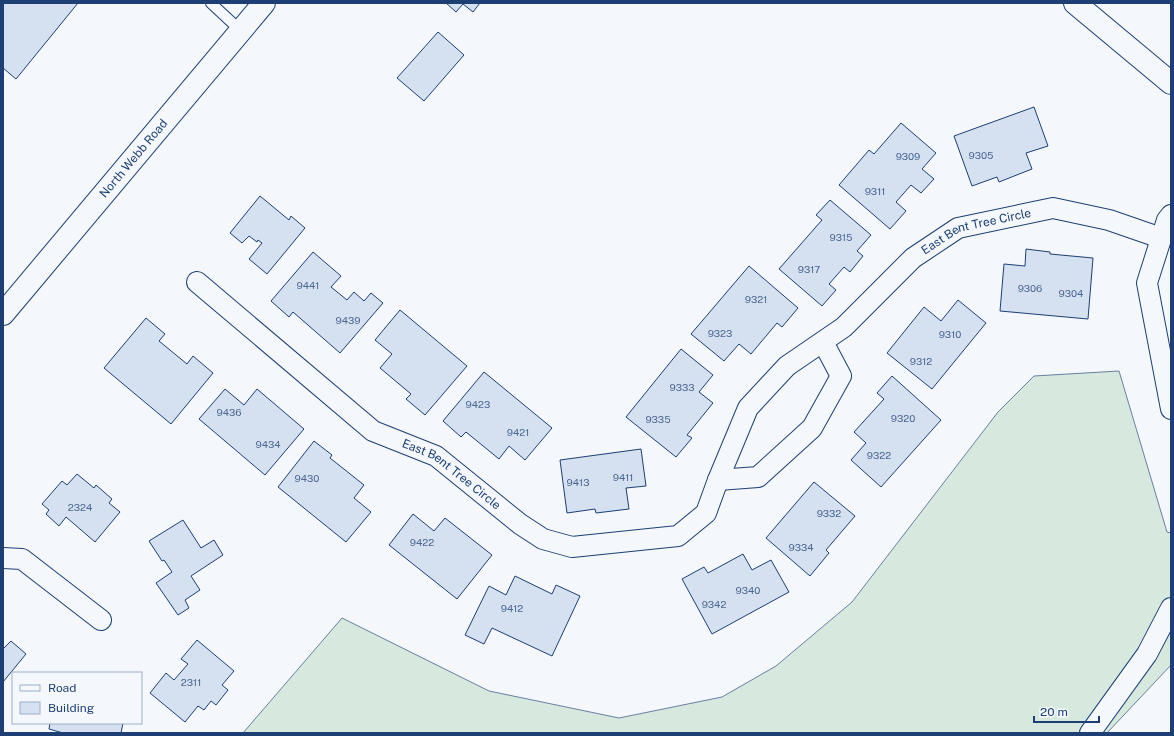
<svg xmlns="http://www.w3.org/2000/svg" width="1174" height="736" viewBox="0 0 1174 736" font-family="'Public Sans',sans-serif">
  <rect width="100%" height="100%" fill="#f4f7fb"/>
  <!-- grass -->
  <path fill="#d7e8df" stroke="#687fa3" d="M1119,371L1167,532L1171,533V665L1107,733H243L342,618L489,691L619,718L722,697L776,666L852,602L998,412L1034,376Z"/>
  <!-- building -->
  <g fill="#d5e0f0" stroke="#1d3f73">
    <path d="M3,3H78L16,79L3,68Z"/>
    <path d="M446,3H480L473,12L463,4L456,12Z"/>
    <path d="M438,32L464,55L424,101L397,78Z"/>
    <path d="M1034,107L1048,146L1026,153L1032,169L999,182L997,177L972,186L954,136Z"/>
    <path d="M901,123L936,153L922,169L934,179L921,193L911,185L896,202L906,211L890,229L839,185L869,150L874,154Z"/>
    <path d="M260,196L289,220L291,216L305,228L267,274L249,259L262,243L258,240L257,242L249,236L242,243L230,233Z"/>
    <path d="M830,200L871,235L857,251L863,256L850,272L844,267L829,284L836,290L822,306L779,269L822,220L816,215Z"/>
    <path d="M1026,249L1050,252V254L1093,258L1088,319L1000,311L1004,264L1025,266Z"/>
    <path d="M313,252L341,276L331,287L347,300L354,292L364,301L371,293L383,303L340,353L293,312L289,317L271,301Z"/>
    <path d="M749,266L798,308L782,327L777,323L751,354L739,344L724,361L691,334Z"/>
    <path d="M958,300L986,323L932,389L887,353L924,307L941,321Z"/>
    <path d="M400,310L467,366L425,415L406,399L411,394L380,368L392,354L375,340Z"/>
    <path d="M146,318L165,334L159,341L187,364L193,356L213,373L171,424L104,368Z"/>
    <path d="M681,349L713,375L699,392L713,403L687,435L692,438L676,457L626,417Z"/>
    <path d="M484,372L552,428L525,460L509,446L499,459L466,432L461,437L443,421Z"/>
    <path d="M892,376L941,420L881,487L851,460L866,443L854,432L884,399L877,393Z"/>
    <path d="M225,389L244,405L257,389L304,429L265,475L199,419Z"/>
    <path d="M314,441L332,455L330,458L364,485L354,498L371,512L346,542L278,487Z"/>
    <path d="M641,449L646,486L626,488L629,509L596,513L595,509L567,513L560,460Z"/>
    <path d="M77,474L94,488L96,485L112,499L109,503L120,512L95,542L66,517L59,526L46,514L49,510L42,504L62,481L67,485Z"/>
    <path d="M814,482L855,516L826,550L829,553L810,576L766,538Z"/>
    <path d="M413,514L434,531L445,518L492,555L457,599L389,545Z"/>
    <path d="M183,520L201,548L214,540L223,555L191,576L200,590L185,600L189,608L178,615L156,583L172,572L164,560L162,561L149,541Z"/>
    <path d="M743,554L752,570L771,560L789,592L712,634L682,579L704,567L708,573Z"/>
    <path d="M515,576L552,594L556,585L580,596L552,656L492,628L484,644L465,635L489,586L506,595Z"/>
    <path d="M197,640L234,671L222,685L228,690L216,705L211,701L204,710L198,706L185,722L150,693L166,673L174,680L188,664L181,659Z"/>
    <path d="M11,641L26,654L3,682V649Z"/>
    <path d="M50,723H123L121,733H63L49,729Z"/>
  </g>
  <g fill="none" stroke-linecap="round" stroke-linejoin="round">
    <!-- service casing -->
    <g stroke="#1d3f73" stroke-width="12">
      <path id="service" d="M211,3L241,31"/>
    </g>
    <!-- minor casing -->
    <g stroke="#1d3f73" stroke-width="22">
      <g id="minor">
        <path d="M1171,215L1167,220L1147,283L1171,409"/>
        <path id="s1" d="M197,282L373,431L436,456L520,524L543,539L572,547L678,536L706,513L718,480L748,408L787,366L844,327L913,258L958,228L1053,208L1109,220L1161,238"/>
        <path d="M718,480L758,477L812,428L841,376L823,342"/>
        <path d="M3,558L22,559L101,620"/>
        <path d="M1090,733L1147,654L1171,608"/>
      </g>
    </g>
    <!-- secondary casing -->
    <g stroke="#1d3f73" stroke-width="24">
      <g id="secondary">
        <path d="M1075,3L1171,83"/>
        <path id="s2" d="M3,314L264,3"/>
      </g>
    </g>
    <!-- service -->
    <use href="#service" stroke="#f4f7fb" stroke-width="10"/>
    <!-- minor -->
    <use href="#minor" stroke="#f4f7fb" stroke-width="20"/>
    <!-- secondary -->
    <use href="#secondary" stroke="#f4f7fb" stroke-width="22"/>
  </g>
  <g text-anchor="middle" stroke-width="3" stroke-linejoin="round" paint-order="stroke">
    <!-- number labels -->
    <g font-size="10" fill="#4b6792">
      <text x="981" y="159">9305</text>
      <text x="908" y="160">9309</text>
      <text x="875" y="195">9311</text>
      <text x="841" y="241">9315</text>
      <text x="809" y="273">9317</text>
      <text x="308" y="289">9441</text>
      <text x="1030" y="292">9306</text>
      <text x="1071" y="297">9304</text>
      <text x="756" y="303">9321</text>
      <text x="348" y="324">9439</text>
      <text x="720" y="337">9323</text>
      <text x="950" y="338">9310</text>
      <text x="921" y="365">9312</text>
      <text x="682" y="391">9333</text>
      <text x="478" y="408">9423</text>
      <text x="229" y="416">9436</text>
      <text x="903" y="422">9320</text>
      <text x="658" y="423">9335</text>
      <text x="518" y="436">9421</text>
      <text x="268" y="448">9434</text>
      <text x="879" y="459">9322</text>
      <text x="623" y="481">9411</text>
      <text x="307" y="482">9430</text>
      <text x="578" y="486">9413</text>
      <text x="80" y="511">2324</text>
      <text x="829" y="517">9332</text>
      <text x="422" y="546">9422</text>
      <text x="801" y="551">9334</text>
      <text x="748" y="594">9340</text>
      <text x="714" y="608">9342</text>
      <text x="512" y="612">9412</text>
      <text x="191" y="686">2311</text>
    </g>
    <!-- street labels -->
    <g font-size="12" fill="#1d3f73" stroke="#f4f7fb">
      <text dy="4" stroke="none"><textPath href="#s2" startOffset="203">North Webb Road</textPath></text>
      <text dy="4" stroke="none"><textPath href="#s1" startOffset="1014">East Bent Tree Circle</textPath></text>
      <text dy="4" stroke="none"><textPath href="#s1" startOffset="321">East Bent Tree Circle</textPath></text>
    </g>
  </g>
  <!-- border -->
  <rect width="1174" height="736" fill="none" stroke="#1d3f73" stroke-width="8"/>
  <!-- legend -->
  <rect x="12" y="672" width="130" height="52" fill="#f4f7fb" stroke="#9eadc5"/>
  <rect x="20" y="685" width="20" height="6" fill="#f4f7fb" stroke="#9eadc5"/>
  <text x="48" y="692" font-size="12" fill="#1d3f73">Road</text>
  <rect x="20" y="702" width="20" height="12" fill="#d5e0f0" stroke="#9eadc5"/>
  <text x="48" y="712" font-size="12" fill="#1d3f73">Building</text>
  <!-- scale -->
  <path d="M1034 716v6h65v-6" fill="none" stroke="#1d3f73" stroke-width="2"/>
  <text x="1040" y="716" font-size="12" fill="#1d3f73" stroke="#f4f7fb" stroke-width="3" paint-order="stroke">20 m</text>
</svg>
